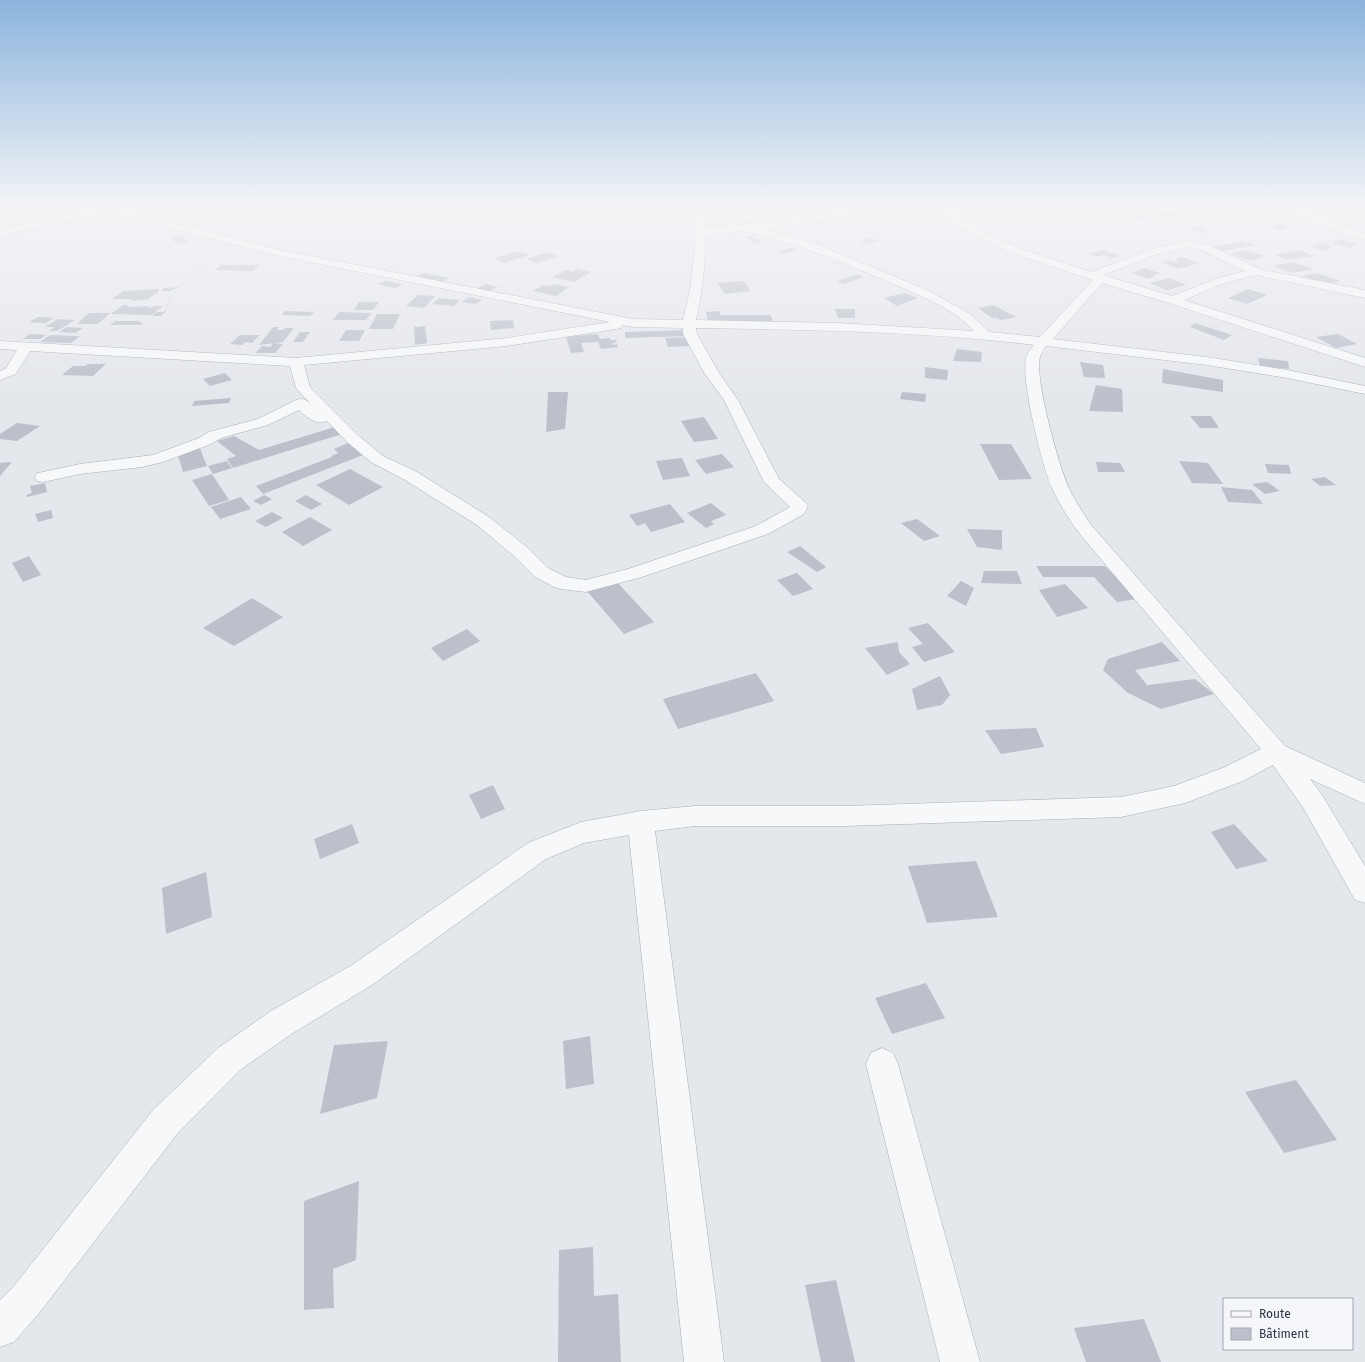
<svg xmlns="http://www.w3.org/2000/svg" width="1365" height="1362" viewBox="0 0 1365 1362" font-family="'Fira Sans',sans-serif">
  <rect width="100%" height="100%" fill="#e4e7ec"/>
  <!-- building -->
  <g fill="#bbc0ca">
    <path d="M956,206H979L981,207L959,209Z"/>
    <path d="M1309,207L1330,212L1324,214L1303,209Z"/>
    <path d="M1168,211L1185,217L1177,219L1160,214Z"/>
    <path d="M1139,214L1152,218L1145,221L1131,217Z"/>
    <path d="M1277,223L1289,227L1280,230L1271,228L1277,225H1274Z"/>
    <path d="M1194,226L1202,228L1209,231L1203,233L1189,228Z"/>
    <path d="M181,235L189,242L177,244L170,237Z"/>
    <path d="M751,236L763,242L757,244L745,237Z"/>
    <path d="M871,238L880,241L869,244L860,241Z"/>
    <path d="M1339,239L1357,244L1349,248L1331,243Z"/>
    <path d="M1244,241L1256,245L1223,251L1213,247Z"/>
    <path d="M1320,243L1332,246L1324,251L1311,247Z"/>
    <path d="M790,248L797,250L785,254L779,251Z"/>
    <path d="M1104,250L1120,256L1112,258L1105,255L1097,257L1088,254Z"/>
    <path d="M1243,250L1265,256L1252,261L1229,254Z"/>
    <path d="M1300,250L1314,256L1287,260L1274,255Z"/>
    <path d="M519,251L530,255L504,263L494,258Z"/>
    <path d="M547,252L558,256L538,263L527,259Z"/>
    <path d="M1182,257L1199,263L1178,269L1161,262L1169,260L1176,262L1180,261L1174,259Z"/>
    <path d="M1293,262L1313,269L1292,273L1273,266Z"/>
    <path d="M221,265H259L253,271L215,270Z"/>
    <path d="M1144,268L1160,273L1148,279L1131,273Z"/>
    <path d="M577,269L591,272L574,282L552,277L565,270L572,272Z"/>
    <path d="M424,273L450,278L442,282L416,276Z"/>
    <path d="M1317,273L1340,281L1325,285L1302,276Z"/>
    <path d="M858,274L864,277L843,284L837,281Z"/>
    <path d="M1169,278L1187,285L1167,290L1150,283Z"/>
    <path d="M385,281L402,284L395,288L378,284Z"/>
    <path d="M744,281L750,291L725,294L717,283Z"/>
    <path d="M486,284L498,287L487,292L476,289Z"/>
    <path d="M554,284L569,287L556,296L533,291L543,285L550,286Z"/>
    <path d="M179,287L170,291H161L164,288Z"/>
    <path d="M159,289L158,292L148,299L130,301L133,299H112L123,291Z"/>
    <path d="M1248,289L1267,295L1247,304L1228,298Z"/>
    <path d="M905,293L918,298L897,306L884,298Z"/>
    <path d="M418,295L435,296L424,308L406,306Z"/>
    <path d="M469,297L482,300L475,304L461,302Z"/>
    <path d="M439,298L460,300L454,306L432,304Z"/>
    <path d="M359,302H379L373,310H354Z"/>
    <path d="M123,305H129L127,307H130L136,306L134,307L143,306L141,308L146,306L151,308L154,306H163L151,315L111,314Z"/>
    <path d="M994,305L1016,317L1001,320L996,318H992L978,308Z"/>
    <path d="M835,309H855V318H838Z"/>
    <path d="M285,311L314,312L310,316L282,315Z"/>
    <path d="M720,311V315H771L773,322H708L706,312Z"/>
    <path d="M156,312H165L161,316H152Z"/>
    <path d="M339,312L372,313L366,320H333Z"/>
    <path d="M89,313H110L98,324H77Z"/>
    <path d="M377,314H400L393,329H369Z"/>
    <path d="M38,317L54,318L46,323L29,322Z"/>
    <path d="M58,319L75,320L57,331H49L55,327H45Z"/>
    <path d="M513,320L514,328L491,330L490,321Z"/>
    <path d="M115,321H140L138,322L143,323L140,325H110Z"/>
    <path d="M1195,323L1232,335L1224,340L1190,327Z"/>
    <path d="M425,326L427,343L415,345L414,327Z"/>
    <path d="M67,327L83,328L75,333L59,332Z"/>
    <path d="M273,327H279L276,330H283L285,328H294L283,342L259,345Z"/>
    <path d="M346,330H365L359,341H339Z"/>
    <path d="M687,330L688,336L625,338V332Z"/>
    <path d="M300,332H310L303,342H293Z"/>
    <path d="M30,334L46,335L40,339H23Z"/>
    <path d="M598,334L600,339L610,338L611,340H616L617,342L612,343L613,345L617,344L618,347L601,349L598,342L581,343L584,352L571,353L566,337Z"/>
    <path d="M1338,334L1357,344L1336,348L1316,337Z"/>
    <path d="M50,335L80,336L71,343L40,342Z"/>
    <path d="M240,335H260L252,343L245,342L242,345L230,344Z"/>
    <path d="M688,337L691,346L668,347L665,338Z"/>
    <path d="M273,343L283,344L275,353H256L262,346L270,347Z"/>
    <path d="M957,349L982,352L981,362L953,361Z"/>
    <path d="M1258,358L1288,361L1289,369L1260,366Z"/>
    <path d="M1080,362L1103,365L1105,378L1084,377Z"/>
    <path d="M88,364H106L93,376L62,375L73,366H85Z"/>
    <path d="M925,367L948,370L947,380L925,378Z"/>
    <path d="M1163,369L1223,380V392L1162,383Z"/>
    <path d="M225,373L232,380L210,386L203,379Z"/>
    <path d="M1096,385L1122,389L1123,412L1089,411Z"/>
    <path d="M548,392H568L565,429L546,432Z"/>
    <path d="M902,392L926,394L925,402L900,399Z"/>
    <path d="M231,398L229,403L192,406L194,401Z"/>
    <path d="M1190,416H1211L1219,428H1200Z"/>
    <path d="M704,417L718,439L694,442L681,421Z"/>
    <path d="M17,423L40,426L17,441L0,439V434Z"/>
    <path d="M335,427L342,434L233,468L227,459L236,456L217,441L234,436L259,450Z"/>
    <path d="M348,443L363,455L263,494L256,486L332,457L331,456L338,453L334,449Z"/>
    <path d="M980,444H1011L1032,479L999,480Z"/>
    <path d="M199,446L207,466L183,472L177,452Z"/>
    <path d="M722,454L734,467L706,474L695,460Z"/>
    <path d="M682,458L690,476L663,480L656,461Z"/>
    <path d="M227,461L232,468L213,474L208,466Z"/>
    <path d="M1179,461L1208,463L1223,484L1192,483Z"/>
    <path d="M12,462L0,476V463Z"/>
    <path d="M1096,462L1120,463L1125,472H1098Z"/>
    <path d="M1265,464L1289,465L1291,474L1268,473Z"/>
    <path d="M350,469L383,487L349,505L316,485Z"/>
    <path d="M212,474L229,500L209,506L192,480Z"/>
    <path d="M1325,477L1336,485L1320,486L1311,479Z"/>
    <path d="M1267,482L1280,491L1265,494L1252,484Z"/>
    <path d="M45,483L47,492L27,497L26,495L32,493L30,486Z"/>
    <path d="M1221,487L1252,490L1263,504L1228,502Z"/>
    <path d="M264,495L272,499L261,505L253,501Z"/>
    <path d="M306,495L322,504L311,510L295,501Z"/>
    <path d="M241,497L251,509L220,519L211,507Z"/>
    <path d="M711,503L726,515L711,521L714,524L706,528L687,513Z"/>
    <path d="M670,504L685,522L651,532L645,523L637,526L629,515Z"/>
    <path d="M51,510L53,518L38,522L35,514Z"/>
    <path d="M272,512L283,518L266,527L255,521Z"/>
    <path d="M310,517L332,530L303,546L282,532Z"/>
    <path d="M917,519L940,536L924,541L901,523Z"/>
    <path d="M967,529L1002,530V550L977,547Z"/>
    <path d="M800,546L826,567L817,572L787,552Z"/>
    <path d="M29,556L41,575L23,582L12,563Z"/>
    <path d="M1036,566H1105L1137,599L1117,602L1094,577H1043Z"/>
    <path d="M984,571H1017L1022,584L981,583Z"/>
    <path d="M797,573L813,589L793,596L777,580Z"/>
    <path d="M615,580L654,622L624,634L586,590Z"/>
    <path d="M961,581L974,588L966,606L947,596Z"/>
    <path d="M1065,584L1088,608L1057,617L1039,590Z"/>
    <path d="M252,598L283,617L234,646L203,628Z"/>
    <path d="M928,623L955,652L924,662L912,647L923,644L908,628Z"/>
    <path d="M467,629L480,641L443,661L431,648Z"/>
    <path d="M898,642L899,652L910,664L887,675L865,648Z"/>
    <path d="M1162,642L1180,661L1135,670L1147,685L1195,679L1214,694L1161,709L1128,693L1103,670L1108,659Z"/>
    <path d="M756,673L774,701L678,729L663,699Z"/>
    <path d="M940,676L950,695L942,705L917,710L912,689Z"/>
    <path d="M1036,728L1044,747L1001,754L985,730Z"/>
    <path d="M493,785L505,809L481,819L469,795Z"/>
    <path d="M352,824L359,843L320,859L314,839Z"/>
    <path d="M1234,824L1268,861L1236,869L1211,832Z"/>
    <path d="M976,861L998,917L927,923L908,866Z"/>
    <path d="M206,872L212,917L166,934L162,888Z"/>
    <path d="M926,983L945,1018L892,1034L875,998Z"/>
    <path d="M590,1036L594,1084L566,1089L563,1041Z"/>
    <path d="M388,1041L377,1098L320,1114L334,1045Z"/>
    <path d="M1296,1080L1337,1140L1284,1153L1245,1092Z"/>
    <path d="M359,1181L356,1260L333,1269L334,1308L304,1310V1201Z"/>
    <path d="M593,1247L594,1296L618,1294L621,1362H558L559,1250Z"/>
    <path d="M836,1280L855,1362H821L805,1285Z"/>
    <path d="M1144,1319L1161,1362H1086L1074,1328Z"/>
  </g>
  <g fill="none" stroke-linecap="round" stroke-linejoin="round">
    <!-- street casing -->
    <g stroke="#a9aeb7" stroke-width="1">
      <g id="street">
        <path d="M93,206H111L270,248L633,319L683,320L690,290L695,248L693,206H703L704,228L790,220L865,206H883L881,208L878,209L790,226L764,229L819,245L929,291L970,314L989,332L1040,337L1093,280L1010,252L975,236L936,208L934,206H945L983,232L1018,248L1091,272L1153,249L1187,241L1209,245L1259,269L1365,290V298L1256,275L1224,283L1184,300L1365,358V367L1169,303L1102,283L1053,339L1207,357L1287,370L1365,386V394L1287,378L1207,365L1046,346C1044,349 1041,353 1040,357C1034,377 1059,467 1069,488C1075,501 1083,513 1091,525L1285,746L1365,783V804L1310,779L1322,795L1365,866V903L1355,900L1304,809L1273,765L1243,781L1185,803L1121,817L844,826H695L655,831L724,1362H684L629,835L584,843L546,859L372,985L293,1033L240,1070L177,1134L40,1312L14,1342L0,1347V1300L14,1286L153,1110L218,1048L271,1011L352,965L528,843L581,822L641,811L695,806H844L1121,797L1174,786L1225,767L1261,749L1079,533C1069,519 1059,504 1052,488C1042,466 1021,380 1026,358C1027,353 1031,349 1034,345C922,331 809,330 696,328L697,334L719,373L738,400L779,479L805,502L808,506L804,514L768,534L642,577L586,592L561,589L554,587L534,576L514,556L477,525L405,480L371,462L347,442L327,421C317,426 306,417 299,410L268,425L221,438L211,444L163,462L142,467L80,474L43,482L37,481L35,477L37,473L43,472L80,464L153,455L199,438L209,432L258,419L296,400C302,398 305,399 310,403L296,388L290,366L30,351L16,374L0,380V371L6,368L17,350L0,349V341L296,358L507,338L610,322L270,254L107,211L0,236V230L95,208ZM742,231C794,241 841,262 889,282C917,295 953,307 974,331L838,323L696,320C702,292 706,264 705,235ZM1187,247L1202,250L1245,271L1216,279L1172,296L1103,275L1160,253ZM622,325L633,327L683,328V334L705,374L724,400L764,482L790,507L756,526L628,569L586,580L566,577L548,568L528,548L489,517L417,472L383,456L359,436L310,387L304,365L507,346L616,329L621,328Z"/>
        <path d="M1297,206H1312L1310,208L1304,210L1341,226L1365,233V239C1349,235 1304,223 1294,211V208Z"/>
        <path d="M882,1048L893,1053L898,1064L980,1362H940L866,1064L871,1053Z"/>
      </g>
    </g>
    <!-- path-far1 -->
    <path stroke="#c2c5cb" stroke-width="1" stroke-dasharray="1.5 1.5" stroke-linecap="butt" d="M167,305C174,287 203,268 217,253"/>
    <!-- path -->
    <path stroke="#c2c5cb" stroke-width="1.5" stroke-dasharray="2 2" stroke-linecap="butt" d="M165,312L168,304"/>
    <!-- street -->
    <use href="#street" fill="#f7f8fa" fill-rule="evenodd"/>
  </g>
  <!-- sky -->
  <linearGradient id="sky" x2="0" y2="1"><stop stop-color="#8bb4dd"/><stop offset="0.52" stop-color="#f3f4f6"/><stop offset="1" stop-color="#f3f4f6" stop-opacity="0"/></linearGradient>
  <rect width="1365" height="396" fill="url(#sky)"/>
  <!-- legend -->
  <rect x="1223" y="1298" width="130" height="52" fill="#f4f6f9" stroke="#a4a8b1"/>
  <rect x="1231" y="1311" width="20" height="6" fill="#f7f8fa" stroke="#a4a8b1"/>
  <text x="1259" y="1318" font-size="12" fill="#2b3445">Route</text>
  <rect x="1231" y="1328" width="20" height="12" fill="#bbc0ca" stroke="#a4a8b1"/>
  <text x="1259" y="1338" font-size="12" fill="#2b3445">Bâtiment</text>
</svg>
